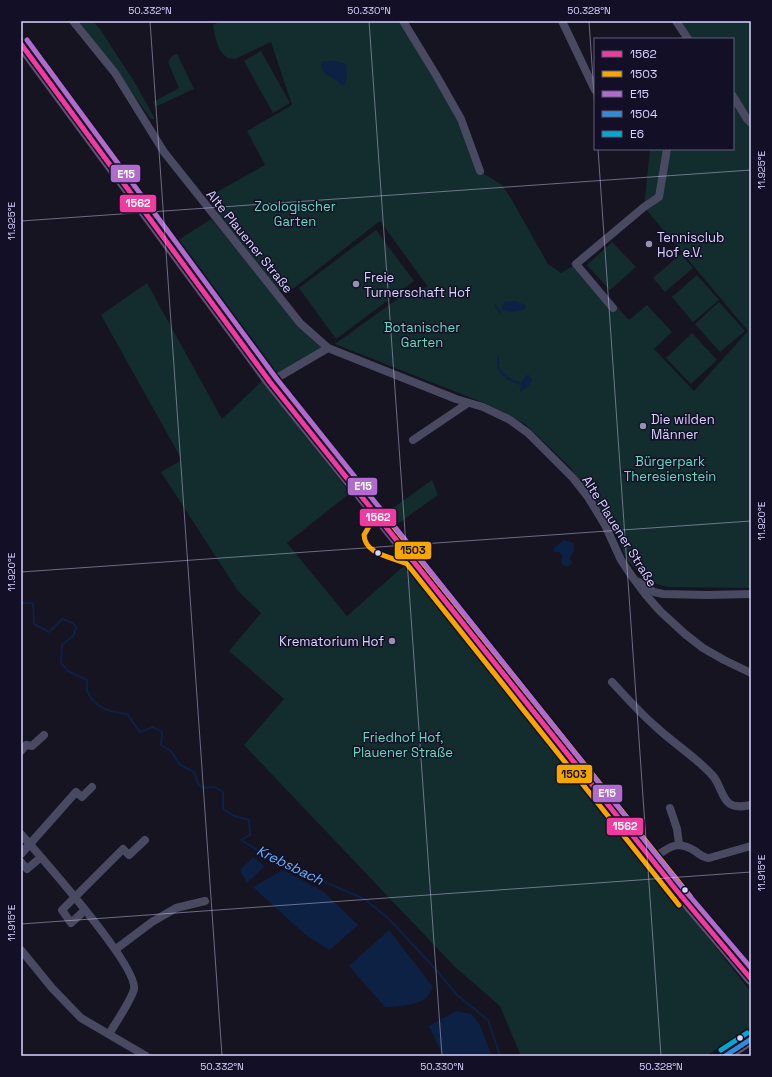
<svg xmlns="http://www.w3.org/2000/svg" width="772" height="1077" viewBox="0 0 772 1077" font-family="'Space Grotesk',sans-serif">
  <rect width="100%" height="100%" fill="#161421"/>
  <!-- green -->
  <g fill="#132c2d">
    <path d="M76,21H93L100,29L135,83L155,119H151L96,44Z"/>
    <path d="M220,21H403L461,119L480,171L502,185L513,202L548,264L561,273L576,264L629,320L647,305L672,332L654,349L694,391L748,331L644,207L650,149H733V39H684L673,21H751V588L667,587L650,582L627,561L615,530L570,467L525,424L484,403L335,344L407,292L428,287L380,221L294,288L277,290L222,220L208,197L265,165L247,131L292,105L271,42L235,59C219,60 215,38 213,25Z"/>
    <path d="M261,51L290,103L273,113L244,61Z"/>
    <path d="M177,54L194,89L155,107L153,102L179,88L168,62L172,56Z"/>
    <path d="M211,219L321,348L272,379L172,244Z"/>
    <path d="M376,230L414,281L336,339L299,288Z"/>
    <path d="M612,242L636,267L610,290L587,265Z"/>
    <path d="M681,254L693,268L665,292L653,278Z"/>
    <path d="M697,275L719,300L693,322L672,297Z"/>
    <path d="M147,283L222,419L263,380L350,493L287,543L347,616L406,564L651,866L751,992V1026L706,1056H521L500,1006L454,966L244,745L284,699L229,651L261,613L238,591L161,472L182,460L101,315Z"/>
    <path d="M719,302L745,331L720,352L695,324Z"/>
    <path d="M692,333L717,360L691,384L666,358Z"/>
    <path d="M432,480L438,495L393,527L382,516Z"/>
  </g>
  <!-- water -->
  <g fill="#0d2144">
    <path d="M323,61H337L346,64L347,74L345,85H342C340,84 338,82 337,81C330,75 321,74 321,63Z"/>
    <path d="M515,301L525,305L526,309C517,311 510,314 501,309L504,302Z"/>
    <path d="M529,375L532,380L528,387L520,392L521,384L525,376Z"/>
    <path d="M564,540L574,543V550L570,558L572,563L569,566H564L561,563L562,555L559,552H554V548Z"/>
    <path d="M253,857L265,866L247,883L240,870Z"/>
    <path d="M283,870L324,892L358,925L330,950L308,937L253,887Z"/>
    <path d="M389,930L433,987C431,990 429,996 426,998C418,1005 395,1007 385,1007L349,966Z"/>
    <path d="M456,1011L471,1014L479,1023L492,1056H443L429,1026Z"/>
  </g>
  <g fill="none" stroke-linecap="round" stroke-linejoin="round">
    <!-- stream -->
    <g stroke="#0d2144" stroke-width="2">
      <path d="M495,305L500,312"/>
      <path d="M498,364V357"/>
      <path d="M498,367C502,376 511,381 521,384"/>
      <path d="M21,603H33L34,624L49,632L62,619L73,623L76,627L74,635L62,645L61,663L68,671L87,680C87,684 86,690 88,693C96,709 111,712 127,714L140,732L153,727L162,732L161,745L171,751L180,765L194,772L198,784L203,788L215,787L223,792V809L234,816L249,820L250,835L241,840L267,856L366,900L390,920L438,972L457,995L488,1020L500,1056"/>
    </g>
    <!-- minor -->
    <g stroke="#4a4962" stroke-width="8">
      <path d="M73,21L115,73L164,152L300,323L328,348L456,399L483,407L510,420L528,433L573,478L588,497L605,525L621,560L631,575L646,595L660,611L685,634L703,648L724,660L751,673"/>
      <path d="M403,21L436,75L461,119L480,171"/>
      <path d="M562,21L595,90"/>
      <path d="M676,21L688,39"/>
      <path d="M733,96L747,119L751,123"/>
      <path d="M613,308L576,264L644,207L659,197L667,149"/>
      <path d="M270,382L328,348"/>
      <path d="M413,440L468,403"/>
      <path d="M639,582L654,592L663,594L707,595L751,594"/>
      <path d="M612,682C626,697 639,712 655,726C673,743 696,757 713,776C720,784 722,799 730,804C736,808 745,806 751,805"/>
      <path d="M21,751L26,745L32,746L44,735"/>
      <path d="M670,808L677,829L679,844"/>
      <path d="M21,834C40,856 138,966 134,989C132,999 115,1024 109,1034"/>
      <path d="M21,854L76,792L82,797L92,787"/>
      <path d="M652,859C669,848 675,839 695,851C699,854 703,858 709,858L751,846"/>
      <path d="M21,862L27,869L40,858"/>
      <path d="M85,910L71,923L62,910L123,849L129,855L145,840"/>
      <path d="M116,949L152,922L176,908L205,901"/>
      <path d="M21,950L52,988L81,1018L146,1056"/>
    </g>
    <!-- primary -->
    <g stroke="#5e5373" stroke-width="12">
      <path d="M21,44L270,382L412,559L677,891L751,979"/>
      <path d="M725,1056L751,1039"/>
    </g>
    <!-- bus-1 casing -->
    <g stroke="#130f26" stroke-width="8">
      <path id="bus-1" d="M21,44L270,382L677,891L751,979"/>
    </g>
    <!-- bus-2 casing -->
    <g stroke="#130f26" stroke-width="8">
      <path id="bus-2" d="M679,905L407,564C393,557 365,555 364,535L371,523L383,518L389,521L690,896"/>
    </g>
    <!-- bus-3 casing -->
    <g stroke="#130f26" stroke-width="8">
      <path id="bus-3" d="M27,40L276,378L682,887L751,968"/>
    </g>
    <!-- bus-4 casing -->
    <g stroke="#130f26" stroke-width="8">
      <path id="bus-4" d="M725,1056L751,1039"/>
    </g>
    <!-- bus-5 casing -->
    <g stroke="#130f26" stroke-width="8">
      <path id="bus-5" d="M721,1050L747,1033"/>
    </g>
    <!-- bus-1 -->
    <use href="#bus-1" stroke="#f13a9d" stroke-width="5"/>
    <!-- bus-2 -->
    <use href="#bus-2" stroke="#f7a600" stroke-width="5"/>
    <!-- bus-3 -->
    <use href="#bus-3" stroke="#b06ccc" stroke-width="5"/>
    <!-- bus-4 -->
    <use href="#bus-4" stroke="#338bd7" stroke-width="5"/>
    <!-- bus-5 -->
    <use href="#bus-5" stroke="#00a9ce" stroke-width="5"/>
  </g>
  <!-- ticks -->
  <path fill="none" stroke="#d9d4ff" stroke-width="1" stroke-opacity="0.45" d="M150,21L222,1056M369,21L442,1056M589,21L595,109M598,149L661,1056M21,221L751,170M21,572L751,521M21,924L751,872"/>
  <!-- markers -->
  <g fill="#9591b1" stroke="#130f26" stroke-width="1.5">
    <circle cx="649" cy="244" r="4"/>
    <circle cx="356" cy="284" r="4"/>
    <circle cx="643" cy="426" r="4"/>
    <circle cx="392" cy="641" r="4"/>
  </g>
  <g fill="#d9d4ff" stroke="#130f26" stroke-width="1.5">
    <circle cx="378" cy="553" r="3.5"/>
    <circle cx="685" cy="890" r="3.5"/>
    <circle cx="740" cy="1038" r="3.5"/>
  </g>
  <g text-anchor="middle" stroke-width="3" stroke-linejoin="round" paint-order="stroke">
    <!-- park labels -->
    <g font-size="13" fill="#5fe0c0" stroke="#130f26">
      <text x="295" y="211">Zoologischer<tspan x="295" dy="15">Garten</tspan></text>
      <text x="422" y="332">Botanischer<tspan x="422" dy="15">Garten</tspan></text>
      <text x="670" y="466">Bürgerpark<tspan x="670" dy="15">Theresienstein</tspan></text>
      <text x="403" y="742">Friedhof Hof,<tspan x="403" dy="15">Plauener Straße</tspan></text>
    </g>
    <!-- poi labels -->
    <g font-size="13" fill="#d9d4ff" stroke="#130f26" text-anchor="start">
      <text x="657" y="242">Tennisclub<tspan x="657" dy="15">Hof e.V.</tspan></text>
      <text x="364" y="282">Freie<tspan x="364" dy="15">Turnerschaft Hof</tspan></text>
      <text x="651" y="424">Die wilden<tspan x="651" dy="15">Männer</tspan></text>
      <text x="384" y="646" text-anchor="end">Krematorium Hof</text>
    </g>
    <!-- street labels -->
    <g font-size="13" fill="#d9d4ff" stroke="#130f26">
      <text transform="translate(250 241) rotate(51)" y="5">Alte Plauener Straße</text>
      <text transform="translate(620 531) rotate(58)" y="5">Alte Plauener Straße</text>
    </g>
    <!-- water labels -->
    <g font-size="14" font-style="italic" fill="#62b6ff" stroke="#130f26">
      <text transform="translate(290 865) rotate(26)" y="5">Krebsbach</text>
    </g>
  </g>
  <g stroke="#130f26" stroke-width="1.5">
    <rect x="110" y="164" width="31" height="19" rx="4" fill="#b06ccc"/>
    <rect x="119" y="194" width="38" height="19" rx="4" fill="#f13a9d"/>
    <rect x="347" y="477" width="31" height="19" rx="4" fill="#b06ccc"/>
    <rect x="359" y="508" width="38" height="19" rx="4" fill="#f13a9d"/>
    <rect x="394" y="541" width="38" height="19" rx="4" fill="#f7a600"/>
    <rect x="556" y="764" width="37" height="20" rx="4" fill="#f7a600"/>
    <rect x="592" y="784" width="31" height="19" rx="4" fill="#b06ccc"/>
    <rect x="606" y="817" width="38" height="19" rx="4" fill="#f13a9d"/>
  </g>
  <g font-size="11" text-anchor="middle" font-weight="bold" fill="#fff">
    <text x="126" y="178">E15</text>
    <text x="138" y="207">1562</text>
    <text x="363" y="490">E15</text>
    <text x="378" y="521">1562</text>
    <text x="607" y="797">E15</text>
    <text x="625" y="830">1562</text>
  </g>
  <g font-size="11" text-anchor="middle" font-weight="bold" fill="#111">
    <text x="413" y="554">1503</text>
    <text x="574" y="778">1503</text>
  </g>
  <!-- border -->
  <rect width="772" height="1077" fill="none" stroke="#130f26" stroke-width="44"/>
  <!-- legend -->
  <rect x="594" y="38" width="140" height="112" fill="#130f26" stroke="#625e7d"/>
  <rect x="602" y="51" width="20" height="6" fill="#f13a9d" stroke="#625e7d"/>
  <text x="630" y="58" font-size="12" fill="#d9d4ff">1562</text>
  <rect x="602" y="71" width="20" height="6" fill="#f7a600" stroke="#625e7d"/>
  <text x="630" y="78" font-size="12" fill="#d9d4ff">1503</text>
  <rect x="602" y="91" width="20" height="6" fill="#b06ccc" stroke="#625e7d"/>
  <text x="630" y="98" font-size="12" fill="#d9d4ff">E15</text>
  <rect x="602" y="111" width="20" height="6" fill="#338bd7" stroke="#625e7d"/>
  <text x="630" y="118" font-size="12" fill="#d9d4ff">1504</text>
  <rect x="602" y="131" width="20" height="6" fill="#00a9ce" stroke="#625e7d"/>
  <text x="630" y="138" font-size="12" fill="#d9d4ff">E6</text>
  <rect x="22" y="22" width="728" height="1033" fill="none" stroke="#d9d4ff" stroke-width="1.5"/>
  <g font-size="10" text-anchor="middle" fill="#d9d4ff">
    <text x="150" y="14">50.332°N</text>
    <text x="369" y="14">50.330°N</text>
    <text x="589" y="14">50.328°N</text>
    <text transform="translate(761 170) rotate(-90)" y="4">11.925°E</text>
    <text transform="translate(11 221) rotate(-90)" y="4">11.925°E</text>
    <text transform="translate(761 521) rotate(-90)" y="4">11.920°E</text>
    <text transform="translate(11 572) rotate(-90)" y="4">11.920°E</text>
    <text transform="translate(761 873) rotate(-90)" y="4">11.915°E</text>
    <text transform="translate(11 923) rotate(-90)" y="4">11.915°E</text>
    <text x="222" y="1070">50.332°N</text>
    <text x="442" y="1070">50.330°N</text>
    <text x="661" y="1070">50.328°N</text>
  </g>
</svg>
